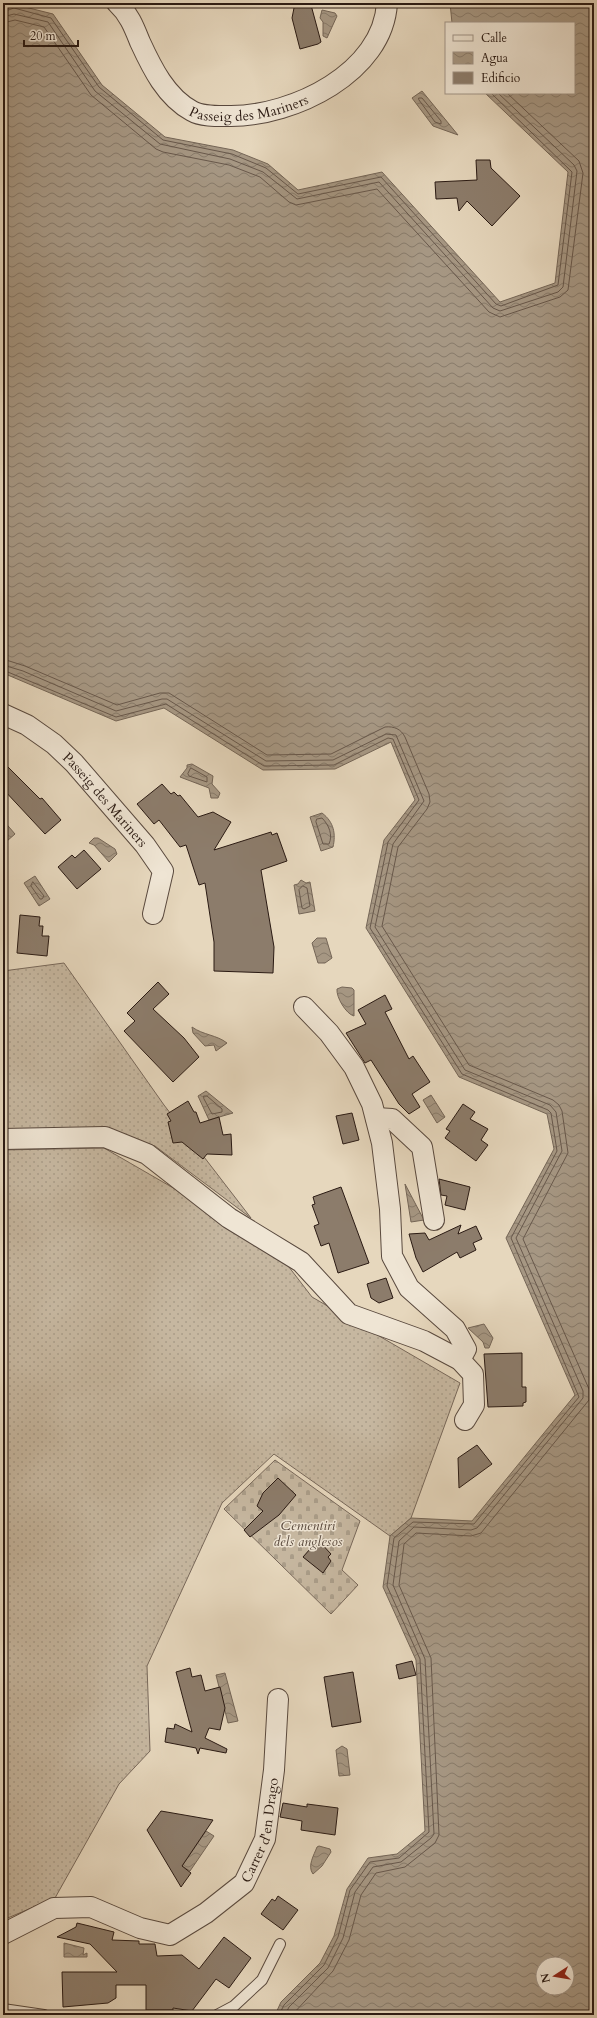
<svg xmlns="http://www.w3.org/2000/svg" width="597" height="2018" viewBox="0 0 597 2018" font-family="Cardo,serif">
  <defs>
    <pattern id="grass-dots" width="8" height="8" patternUnits="userSpaceOnUse"><rect width="8" height="8" fill="#c6b7a0"/><path d="M2 2h.1M6 6h.1" fill="none" stroke="#aa9d89" stroke-width="1.8" stroke-linecap="round"/></pattern>
    <pattern id="cemetery-stones" width="16" height="16" patternUnits="userSpaceOnUse"><rect width="16" height="16" fill="#c6b7a0"/><path d="M2 7V4a2 2 0 0 1 4 0v3zM10 15v-3a2 2 0 0 1 4 0v3z" fill="#aa9d89"/></pattern>
    <pattern id="water-waves" width="16" height="10" patternUnits="userSpaceOnUse"><rect width="16" height="10" fill="#a69783"/><path d="M0 5q4-4 8 0t8 0" fill="none" stroke="#877a6a"/></pattern>
  </defs>
  <rect width="100%" height="100%" fill="#e6d7bd"/>
  <filter id="stains"><feTurbulence type="fractalNoise" baseFrequency=".005" numOctaves="4"/><feColorMatrix values="0 0 0 0 .2 0 0 0 0 .09 0 0 0 0 .02 0 0 0 .5 -.17"/></filter>
  <radialGradient id="worn" r=".72"><stop offset=".6" stop-color="#630" stop-opacity="0"/><stop offset="1" stop-color="#630" stop-opacity=".3"/></radialGradient>
  <!-- grass -->
  <g fill="url(#grass-dots)" stroke="#78685a">
    <path d="M64,963L164,1105L251,1218L155,1146L106,1130H3V971Z"/>
    <path d="M104,1148L272,1245L312,1297L460,1383L411,1518L390,1536L274,1454L222,1503L147,1666L150,1751L119,1784L55,1898L3,1920V1150Z"/>
  </g>
  <!-- cemetery -->
  <path fill="url(#cemetery-stones)" stroke="#78685a" d="M275,1460L360,1521L342,1570L358,1585L331,1614L224,1509Z"/>
  <!-- water -->
  <g fill="url(#water-waves)" stroke="#746556" fill-rule="evenodd">
    <path d="M450,3H594V2015H275L281,2002L320,1963L334,1936L347,1889L368,1858L397,1854L425,1831L416,1660L383,1587L390,1536L411,1518L472,1521L575,1395L506,1238L554,1149L547,1114L459,1077L366,928L384,840L415,800L391,742L335,769L263,770L164,708L116,721L3,673V9L13,4L53,14L102,85L165,137L233,150L268,164L298,190L382,172L500,302L555,283L568,172L485,93H574V23H452ZM543,1964H567V1988H543Z"/>
    <path d="M322,10L335,13L337,16L327,38L323,36V22L320,18Z"/>
    <path d="M422,91L458,135L433,126L412,98Z"/>
    <path d="M192,764L213,776L212,784L220,793L218,798H211L209,788L180,777L187,768V765Z"/>
    <path d="M322,813C334,822 336,834 333,847L321,851L310,817Z"/>
    <path d="M3,820L15,834L7,841L3,836Z"/>
    <path d="M94,838H98L115,849L117,854L109,862L94,845L89,843Z"/>
    <path d="M35,876L50,899L39,906L24,883Z"/>
    <path d="M301,880L306,883L310,882L315,911L299,914L294,885L298,884Z"/>
    <path d="M317,938H326L332,958L325,963H318L312,943Z"/>
    <path d="M342,987L352,988L354,990V1016C346,1014 336,997 337,989Z"/>
    <path d="M192,1027C203,1035 217,1035 227,1043L216,1051L214,1045L205,1046L193,1033Z"/>
    <path d="M206,1091L233,1113L209,1120L198,1096Z"/>
    <path d="M431,1095L445,1117L437,1123L423,1100Z"/>
    <path d="M405,1184L424,1220L411,1222Z"/>
    <path d="M484,1324L493,1338L489,1348H485L483,1342L468,1328Z"/>
    <path d="M225,1673L238,1721L228,1723L216,1675Z"/>
    <path d="M342,1746L347,1749L350,1775L339,1776L336,1750Z"/>
    <path d="M206,1831L214,1836L190,1871L182,1866Z"/>
    <path d="M319,1846L330,1849L331,1852L322,1866L313,1874C307,1866 314,1855 317,1847Z"/>
    <path d="M64,1943L84,1948L83,1955L87,1953V1957H64Z"/>
  </g>
  <g fill="none" stroke-linecap="round" stroke-linejoin="round">
    <!-- shore -->
    <g stroke="#68584b" stroke-width="1">
      <path d="M3,12L14,8L51,18L99,87L163,140L232,154L266,168L298,194L381,177L496,304L501,306L558,285L572,172L491,93"/>
      <path d="M3,17L14,14L48,22L95,91L160,144L230,159L263,172L297,199L379,182L493,308L500,311L558,292L563,287L577,171L574,165L498,93"/>
      <path d="M3,23L15,20L44,27L91,95L156,149L163,152L229,165L260,177L289,202L296,205L377,189L489,312L500,317L560,297L568,290L583,173L579,161L507,93"/>
      <path d="M419,98H422L441,121V124L435,122L419,100Z"/>
      <path d="M3,659L25,666L117,705L160,693H169L267,755L331,754L385,727C394,726 401,729 405,737L429,794L430,802L427,809L398,847L382,926L469,1065L553,1100L559,1105L562,1111L568,1153L523,1239L589,1389V1400L481,1533L471,1536L416,1533L404,1544L399,1585L431,1658L439,1835L435,1843L405,1867L376,1873L361,1895L349,1940L333,1971L292,2015"/>
      <path d="M3,665L23,671L116,711L162,699H167L266,761L333,760L386,734L396,735L424,801L393,844L375,927L465,1070L550,1105L556,1112L562,1151L516,1238L583,1391V1398L477,1528L471,1530L414,1527L399,1541L393,1585L425,1659L434,1834L431,1838L401,1862L373,1867L355,1892L343,1938L328,1968L289,2007L285,2015"/>
      <path d="M3,670L116,717L166,704L264,766L334,765L388,738L393,739L419,800L388,842L370,928L462,1074L548,1110L551,1113L557,1151L511,1238L579,1397L474,1524L413,1522L394,1538L387,1586L420,1659L429,1832L399,1858L370,1862L350,1890L338,1937L324,1965L284,2005L279,2015"/>
      <path d="M191,768L207,777V782L189,776L188,774Z"/>
      <path d="M317,819L322,818C329,825 333,835 329,844H323L316,822Z"/>
      <path d="M33,882L44,896L42,899H40L31,886Z"/>
      <path d="M303,886L307,888L310,906L304,909L302,908L299,890Z"/>
      <path d="M204,1096H207L222,1109V1112L212,1114L204,1099Z"/>
    </g>
  </g>
  <!-- building -->
  <g fill="#8c7c6b" stroke="#2a1a13">
    <path d="M295,3L311,5L321,42L318,44L300,49L292,18Z"/>
    <path d="M476,160H490L491,168L520,196L492,226L467,201L459,211L457,198L436,199L435,182L477,180Z"/>
    <path d="M3,762L40,799L42,798L61,820L45,834L3,789Z"/>
    <path d="M162,784L171,794L174,792L178,796L180,795L198,817L213,812L231,822L214,850L271,832L272,835L277,833L287,861L261,870L274,947L273,973L214,971V942L205,883L199,885L186,845L180,847L159,820L154,824L137,804Z"/>
    <path d="M84,850L101,869L77,889L58,867L72,855L75,858Z"/>
    <path d="M20,915L40,917L39,926H43L42,936H49L47,956L17,953Z"/>
    <path d="M158,982L169,994L153,1009L184,1038L199,1057L173,1082L124,1031L135,1021L127,1013Z"/>
    <path d="M385,995L392,1009L385,1012L409,1059L413,1056L430,1082L412,1094L420,1107L409,1114L399,1104L371,1060L365,1063L346,1033L366,1024L358,1010Z"/>
    <path d="M188,1101L194,1112H196L200,1123L219,1117L223,1135L231,1134L232,1155L207,1154L203,1159L182,1142L173,1143L168,1122L171,1121L167,1114Z"/>
    <path d="M463,1104L475,1112L470,1119L488,1129L481,1140L488,1145L476,1161L445,1138L450,1131L446,1129Z"/>
    <path d="M352,1113L359,1140L343,1144L336,1116Z"/>
    <path d="M439,1179L470,1187L465,1210L445,1205L447,1196L441,1195Z"/>
    <path d="M341,1187L369,1263L338,1273L329,1243L321,1246L314,1226L319,1224L312,1205L315,1204L313,1197Z"/>
    <path d="M461,1225L458,1234L476,1226L482,1239L473,1243L476,1250L460,1258L457,1252L423,1272L416,1258L409,1234L425,1233L429,1240Z"/>
    <path d="M386,1278L393,1298L379,1303L371,1298L367,1284Z"/>
    <path d="M522,1353V1387H526V1402L523,1403V1406L488,1407L484,1354Z"/>
    <path d="M477,1445L492,1464L459,1488L458,1458Z"/>
    <path d="M278,1478L296,1495L279,1515L250,1537L244,1530L263,1511L257,1506L263,1493Z"/>
    <path d="M318,1540L331,1554L328,1557L331,1561L323,1573L303,1557Z"/>
    <path d="M412,1661L416,1675L399,1679L396,1665Z"/>
    <path d="M190,1668L192,1677L201,1675L205,1691L220,1687L225,1708L220,1730L209,1728L205,1738L227,1749L226,1753L200,1748L198,1754L196,1748L165,1742L167,1728L174,1729L175,1724L192,1732L176,1672Z"/>
    <path d="M353,1672L361,1722L332,1727L324,1677Z"/>
    <path d="M283,1803L307,1807V1804L338,1808L335,1835L301,1830L302,1821L280,1817Z"/>
    <path d="M161,1811L213,1820L182,1866L191,1873L181,1887L147,1830Z"/>
    <path d="M278,1896L298,1910L283,1930L261,1914L272,1899L275,1901Z"/>
    <path d="M77,1923L114,1932L112,1940L139,1941V1944H155L157,1956L182,1955L199,1969L224,1937L251,1958L229,1988L216,1979L192,2011L173,2008V2010H146V1985H116V1998L108,2003L63,2007L62,1972H117L90,1944L57,1937L76,1927Z"/>
  </g>
  <g fill="none" stroke-linecap="round" stroke-linejoin="round">
    <!-- service casing -->
    <g stroke="#59493e" stroke-width="12">
      <g id="service">
        <path d="M3,2009L44,2015"/>
        <path d="M217,2015L234,2006L262,1980L280,1944"/>
      </g>
    </g>
    <!-- minor casing -->
    <g stroke="#59493e" stroke-width="22">
      <g id="minor">
        <path id="s1" d="M117,3C129,14 134,27 140,42C152,68 166,97 192,111C202,117 220,116 231,116C293,116 383,73 387,3"/>
        <path id="s2" d="M3,714L27,725L54,744L74,763L145,845L163,871L153,914"/>
        <path d="M304,1007L329,1033L354,1067L372,1104L382,1143L390,1209L392,1256L409,1288L455,1329L466,1349L460,1360"/>
        <path d="M376,1118L392,1119L422,1147L434,1220"/>
        <path d="M3,1139L105,1137L147,1154L229,1218L301,1262L349,1314L424,1341L460,1360L473,1374L474,1405L465,1420"/>
        <path id="s3" d="M3,1934L54,1908L91,1907L140,1928L170,1935L206,1913L244,1883L265,1839L274,1770L278,1699"/>
      </g>
    </g>
    <!-- service -->
    <use href="#service" stroke="#efe5d4" stroke-width="10"/>
    <!-- minor -->
    <use href="#minor" stroke="#efe5d4" stroke-width="20"/>
  </g>
  <g text-anchor="middle" stroke-width="3" stroke-linejoin="round" paint-order="stroke">
    <!-- street labels -->
    <g font-size="14" fill="#2a1a13" stroke="#efe5d4">
      <text dy="5" stroke="none"><textPath href="#s1" startOffset="192">Passeig des Mariners</textPath></text>
      <text dy="5" stroke="none"><textPath href="#s2" startOffset="135">Passeig des Mariners</textPath></text>
      <text dy="5" stroke="none"><textPath href="#s3" startOffset="325">Carrer d'en Drago</textPath></text>
    </g>
    <!-- park labels -->
    <g font-size="14" font-style="italic" fill="#59493d" stroke="#efe5d4">
      <text x="308" y="1530">Cementiri<tspan x="308" dy="16">dels anglesos</tspan></text>
    </g>
  </g>
  <!-- margin -->
  <rect width="597" height="2018" fill="none" stroke="#e6d7bd" stroke-width="16"/>
  <rect x="4" y="4" width="589" height="2010" fill="none" stroke="#2a1a13" stroke-width="2"/>
  <rect x="8" y="8" width="581" height="2002" fill="none" stroke="#2a1a13"/>
  <!-- legend -->
  <rect x="445" y="22" width="130" height="72" fill="#efe5d4" stroke="#a09487"/>
  <rect x="453" y="35" width="20" height="6" fill="#efe5d4" stroke="#a09487"/>
  <text x="481" y="42" font-size="12" fill="#2a1a13">Calle</text>
  <rect x="453" y="52" width="20" height="12" fill="url(#water-waves)" stroke="#a09487"/>
  <text x="481" y="62" font-size="12" fill="#2a1a13">Agua</text>
  <rect x="453" y="72" width="20" height="12" fill="#8c7c6b" stroke="#a09487"/>
  <text x="481" y="82" font-size="12" fill="#2a1a13">Edificio</text>
  <!-- north arrow -->
  <g transform="translate(555 1976) rotate(258)"><circle r="19" fill="#efe5d4" stroke="#a09487"/>
  <path d="M0-3L7 15L0 10L-7 15Z" fill="#8f2418"/>
  <text y="-6" font-size="11" font-weight="bold" text-anchor="middle" fill="#2a1a13">N</text>
  </g>
  <!-- scale -->
  <path d="M24 40v6h54v-6" fill="none" stroke="#2a1a13" stroke-width="2"/>
  <text x="30" y="40" font-size="12" fill="#2a1a13" stroke="#efe5d4" stroke-width="3" paint-order="stroke">20 m</text>
  <rect width="100%" height="100%" filter="url(#stains)"/>
  <rect width="100%" height="100%" fill="url(#worn)"/>
</svg>
